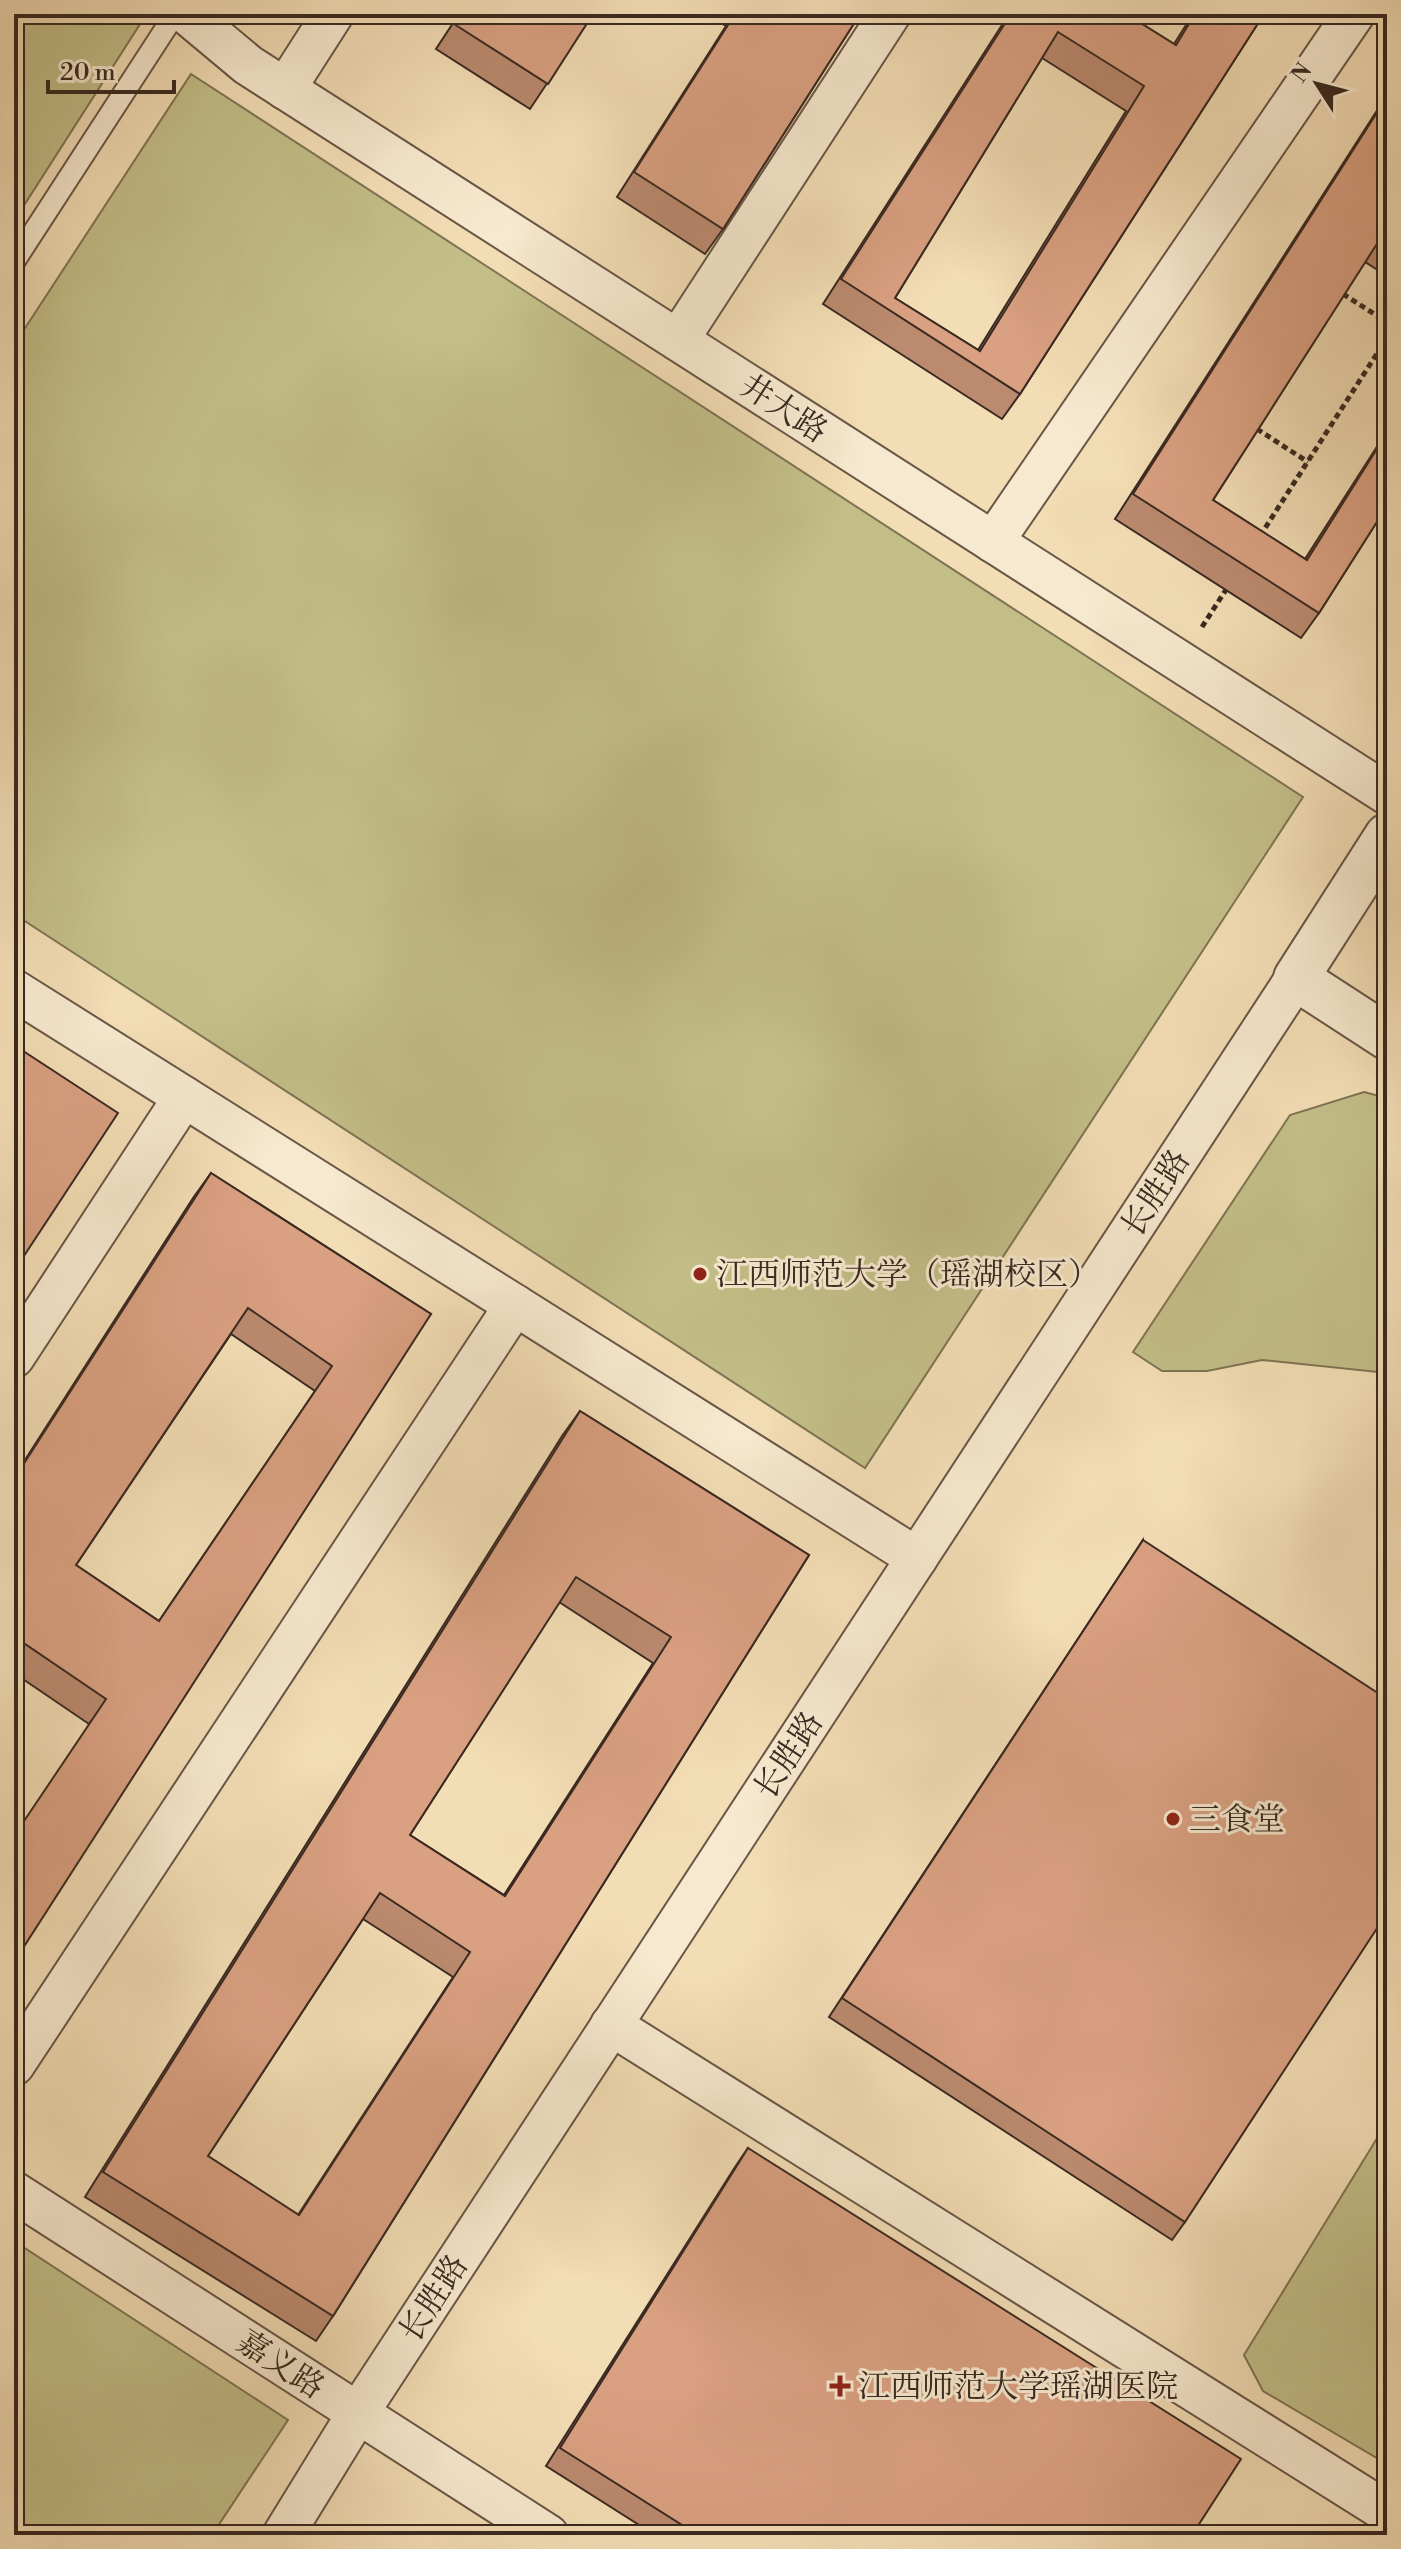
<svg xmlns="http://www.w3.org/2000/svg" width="1401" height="2549" viewBox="0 0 1401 2549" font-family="'Libre Bodoni','Noto Serif SC',serif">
  <rect width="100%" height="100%" fill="#f3ddb5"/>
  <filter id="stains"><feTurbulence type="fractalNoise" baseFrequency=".0025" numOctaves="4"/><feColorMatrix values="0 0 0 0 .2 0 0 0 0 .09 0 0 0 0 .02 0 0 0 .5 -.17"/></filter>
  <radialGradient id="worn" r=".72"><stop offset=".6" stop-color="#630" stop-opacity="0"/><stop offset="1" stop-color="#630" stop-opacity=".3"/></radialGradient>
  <!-- green -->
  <g fill="#c3be88" stroke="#7e7454" stroke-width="2">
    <path d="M14,14H131L142,21L14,221Z"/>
    <path d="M191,74L1303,797L865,1468L14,914V345Z"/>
    <path d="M1364,1092L1387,1098V1373L1262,1360L1207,1371H1162L1133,1352L1290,1115Z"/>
    <path d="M1387,2122V2464L1263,2391L1244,2355Z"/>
    <path d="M14,2241L288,2420L212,2535H14Z"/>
  </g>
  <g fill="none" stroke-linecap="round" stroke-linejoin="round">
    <!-- service casing -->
    <g stroke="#685646" stroke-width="24">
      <path id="service" d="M14,262L175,14"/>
    </g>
    <!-- minor casing -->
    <g stroke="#685646" stroke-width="44">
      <g id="minor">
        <path d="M187,14L248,65L1387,794"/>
        <path d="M285,89L333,14"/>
        <path d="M678,340L890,14"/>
        <path d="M993,542L1354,14"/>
        <path d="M14,990L917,1558"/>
        <path d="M14,1357L184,1097"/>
        <path d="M611,2025L1387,2512"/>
        <path d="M14,2065L515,1305"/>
        <path d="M14,2192L548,2535"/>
        <path d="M283,2535L358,2413L1296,978"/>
      </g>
    </g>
    <!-- tertiary casing -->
    <g stroke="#685646" stroke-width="48">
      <path id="tertiary" d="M1387,836L1296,978L1387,1037"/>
    </g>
    <!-- path -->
    <g stroke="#392921" stroke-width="5" stroke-dasharray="6 4" stroke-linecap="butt">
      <path d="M1343,294L1387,322"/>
      <path d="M1257,429L1308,462"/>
      <path d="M1260,536L1387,338"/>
      <path d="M1202,627L1229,585"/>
    </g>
    <!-- service -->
    <use href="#service" stroke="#f7e9cf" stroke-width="20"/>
    <!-- minor -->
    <use href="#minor" stroke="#f7e9cf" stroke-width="40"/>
    <!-- tertiary -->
    <use href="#tertiary" stroke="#f7e9cf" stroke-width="44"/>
  </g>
  <!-- wall -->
  <g fill="#bb8a6f" stroke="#392921" stroke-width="2" fill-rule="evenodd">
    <path d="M459,14H593L530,109L436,49Z"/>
    <path d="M706,14H860L723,229L705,254L617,197L726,26Z"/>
    <path d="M1009,14H1126L1174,44L1193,14H1264L1020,394L1002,419L823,304ZM1042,58L1126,111L978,350L895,298Z"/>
    <path d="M1387,95V276L1365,262L1213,500L1305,559L1387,431V506L1319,613L1301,638L1115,519Z"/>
    <path d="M211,1173L431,1314L89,1724L14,1673V1477L193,1198ZM231,1334L315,1391L159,1621L76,1565Z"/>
    <path d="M580,1411L809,1555L333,2316L316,2341L85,2197L562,1436ZM559,1602L653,1663L504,1895L410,1835ZM363,1919L453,1977L298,2215L208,2156Z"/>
    <path d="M1143,1540L1185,2222L1172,2240L829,2017Z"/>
    <path d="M748,2148L1192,2535H655L546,2466L735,2167Z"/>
  </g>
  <!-- building -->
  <g fill="#d9a081" stroke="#392921" stroke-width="2" fill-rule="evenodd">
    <path d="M460,14H593L548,84L454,24Z"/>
    <path d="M735,14H860L723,229L634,172Z"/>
    <path d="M1011,14H1126L1176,45L1195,14H1264L1020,394L841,279ZM1058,32L1144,86L980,351L895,298Z"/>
    <path d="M1387,97V240L1382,236L1213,500L1307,560L1387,433V506L1319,613L1133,494Z"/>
    <path d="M14,1045L118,1113L14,1271Z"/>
    <path d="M211,1173L431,1314L14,1962V1836L106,1699L22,1642L14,1654V1479ZM248,1308L332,1366L159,1621L76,1565Z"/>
    <path d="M580,1411L809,1555L333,2316L103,2172ZM576,1577L671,1637L505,1896L410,1835ZM380,1893L470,1952L299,2215L208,2156Z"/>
    <path d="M1143,1540L1387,1699V1913L1185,2222L842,1998Z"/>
    <path d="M748,2148L1241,2459L1192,2535H698L560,2448Z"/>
  </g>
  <!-- markers -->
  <g fill="#8f2418" stroke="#f7e9cf" stroke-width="3">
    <circle cx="700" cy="1274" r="8"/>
    <circle cx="1173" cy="1819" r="8"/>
    <path d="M836 2374h8v8h8v8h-8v8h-8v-8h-8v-8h8z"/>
  </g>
  <g text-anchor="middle" stroke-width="6" stroke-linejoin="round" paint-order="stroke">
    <!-- street labels -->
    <g font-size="32" fill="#392921" stroke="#f7e9cf">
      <text transform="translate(784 408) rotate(33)" y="11">井大路</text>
      <text transform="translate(1155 1193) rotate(-57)" y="11">长胜路</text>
      <text transform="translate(788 1755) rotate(-57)" y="11">长胜路</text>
      <text transform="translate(433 2298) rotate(-57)" y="11">长胜路</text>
      <text transform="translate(281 2364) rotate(33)" y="11">嘉义路</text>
    </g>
    <!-- poi labels -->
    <g font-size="32" fill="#392921" stroke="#f7e9cf" text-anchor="start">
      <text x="716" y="1285">江西师范大学（瑶湖校区）</text>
      <text x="1189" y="1830">三食堂</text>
      <text x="858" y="2397">江西师范大学瑶湖医院</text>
    </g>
  </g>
  <!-- margin -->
  <rect width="1401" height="2549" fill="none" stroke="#f3ddb5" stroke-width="48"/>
  <rect x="16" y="16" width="1369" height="2517" fill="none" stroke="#392921" stroke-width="4"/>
  <rect x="24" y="24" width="1353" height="2501" fill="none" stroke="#392921" stroke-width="2"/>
  <!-- north arrow -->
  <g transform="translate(1317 84) rotate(306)" stroke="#f7e9cf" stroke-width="6" paint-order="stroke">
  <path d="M0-6L14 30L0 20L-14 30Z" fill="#392921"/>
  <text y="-12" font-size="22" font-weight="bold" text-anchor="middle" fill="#392921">N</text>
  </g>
  <!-- scale -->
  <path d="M48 80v12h126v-12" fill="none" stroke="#392921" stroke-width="4"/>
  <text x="60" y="80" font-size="24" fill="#392921" stroke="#f7e9cf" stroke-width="6" paint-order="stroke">20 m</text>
  <rect width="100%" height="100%" filter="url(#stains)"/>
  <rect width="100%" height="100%" fill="url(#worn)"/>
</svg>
